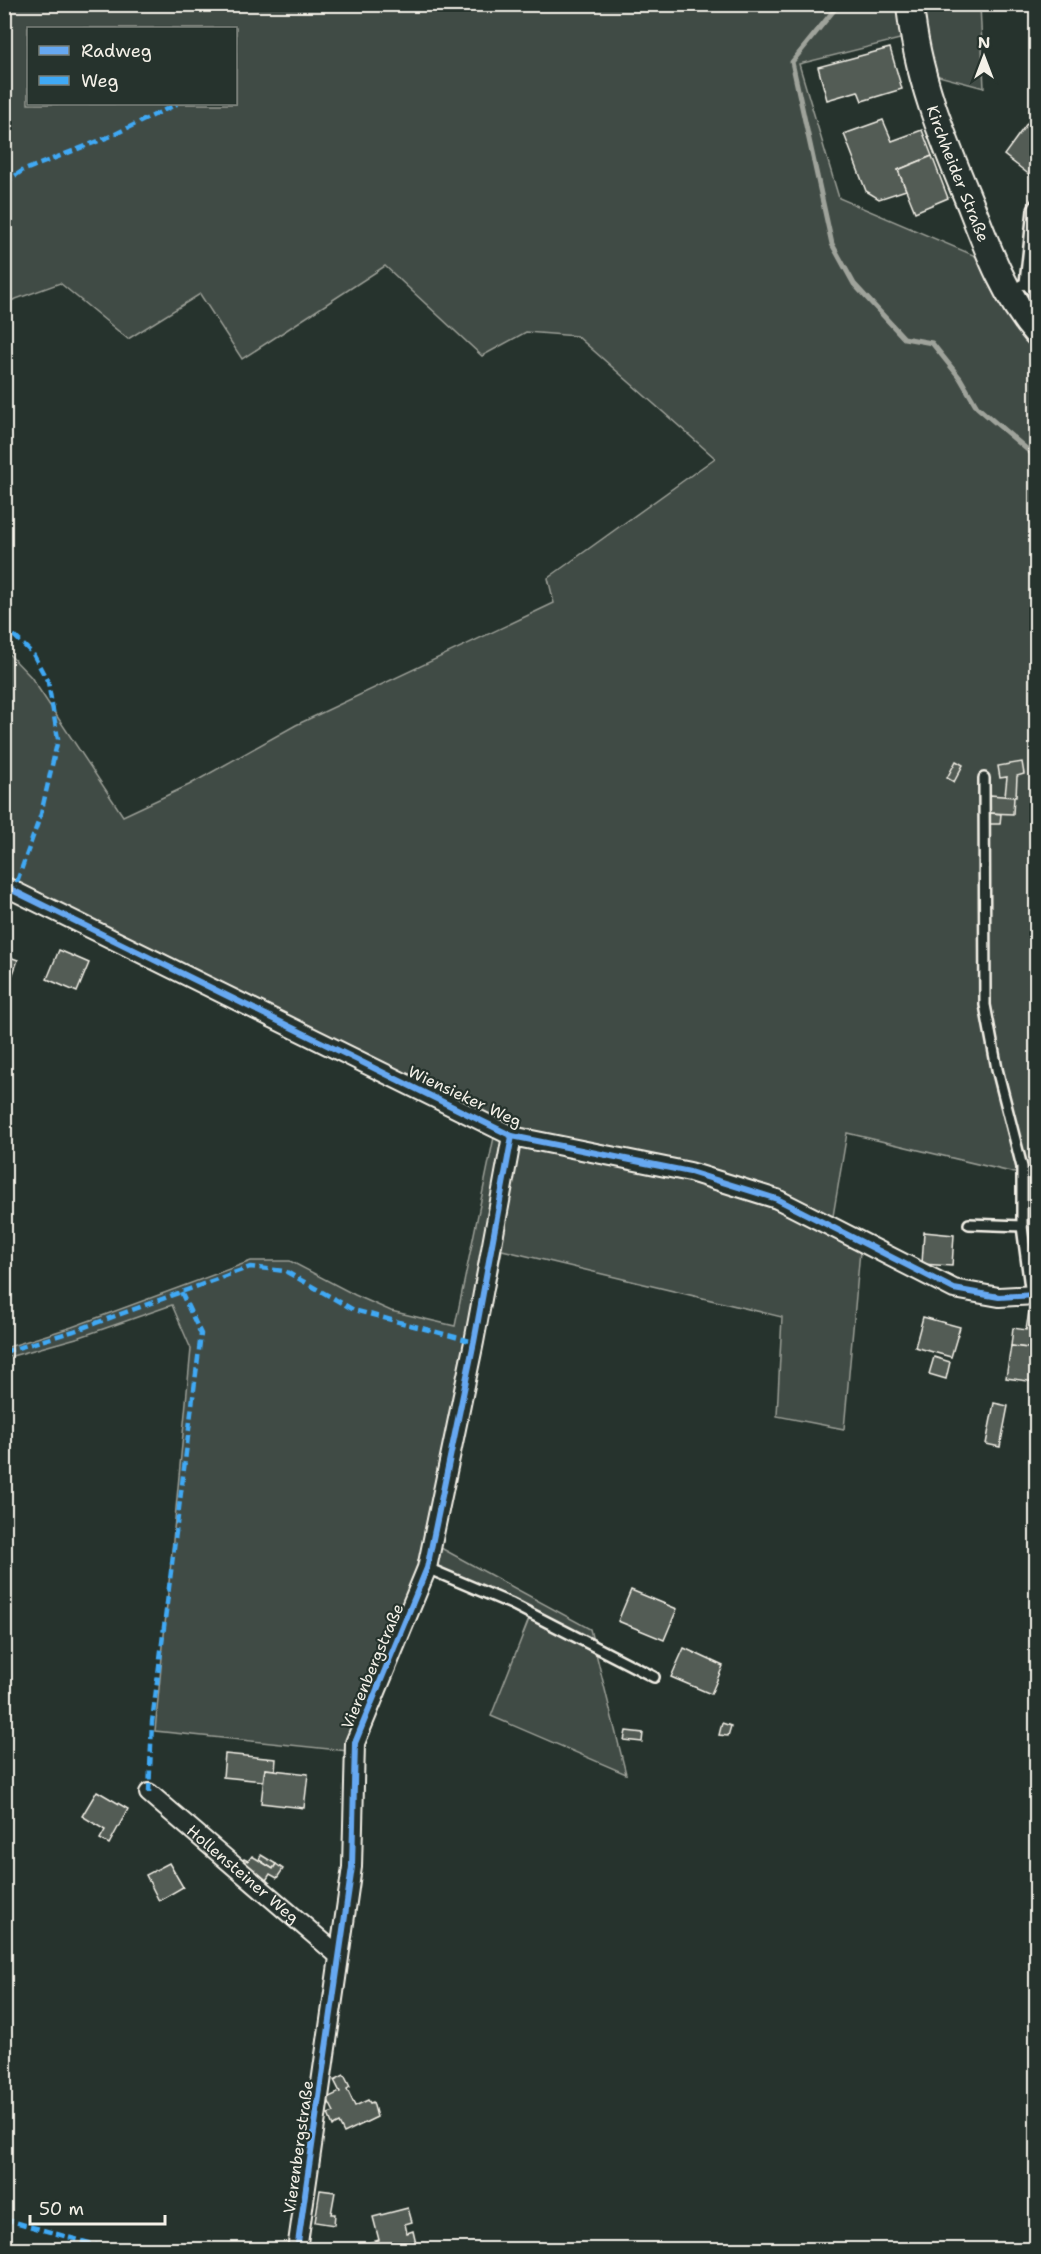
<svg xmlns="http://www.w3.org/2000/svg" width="1041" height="2254" viewBox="0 0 1041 2254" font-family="'Shantell Sans',sans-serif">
  <rect width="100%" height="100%" fill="#26332d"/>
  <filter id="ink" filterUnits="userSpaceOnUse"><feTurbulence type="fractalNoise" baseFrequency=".0167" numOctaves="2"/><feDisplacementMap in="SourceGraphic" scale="12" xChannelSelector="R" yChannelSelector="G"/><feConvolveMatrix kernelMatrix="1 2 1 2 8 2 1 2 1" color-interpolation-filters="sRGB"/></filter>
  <g filter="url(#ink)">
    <!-- green -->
    <g fill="#414b45" stroke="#9a9e96" stroke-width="1.5" fill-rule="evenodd">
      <path d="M4,5H897L904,38L799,64L839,198L985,260L1036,342V1178L847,1133L832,1222L512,1131L5,883V650L31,677L123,816L189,785L296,725L554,603L548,578L715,458L577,336L526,332L482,356L385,266L242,359L200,294L128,339L60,283L5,303ZM28,28H236V104H28Z"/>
      <path d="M922,5H980L984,88L931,74Z"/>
      <path d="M494,1137C555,1158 620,1162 682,1177C746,1192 803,1222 860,1251L844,1429L777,1416L782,1317L502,1250L441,1548L590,1629L626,1774L491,1716L529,1619L432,1572L348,1751L155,1731L191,1349L172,1305L80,1337L5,1358V1348L72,1327L251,1261H290L355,1295L391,1311L455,1326Z"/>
    </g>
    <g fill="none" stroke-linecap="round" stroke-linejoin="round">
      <!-- stream -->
      <path stroke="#9fa39b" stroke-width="5" d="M839,4L792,62L832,244L854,284L904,338L932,343L960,378L977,407L1036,457"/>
    </g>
    <!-- building -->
    <g fill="#525c55" stroke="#f4f1e8" stroke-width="1.5">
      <path d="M890,48L902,89L862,101L858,91L827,100L818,67Z"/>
      <path d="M1036,111V168L1031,176L1004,155Z"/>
      <path d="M883,120L892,141L922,130L932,156L898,170L906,190L879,199L866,191L844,134Z"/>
      <path d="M932,156L948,198L915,212L898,170Z"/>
      <path d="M956,761L963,765L954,782L947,778Z"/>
      <path d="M1022,762L1024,774L1017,776L1016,797L1005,796L1007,777L1000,778L998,766Z"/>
      <path d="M990,795L1014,797L1013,814L990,813Z"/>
      <path d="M990,813L1001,814L1000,824H989Z"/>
      <path d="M59,950L89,963L77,992L47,979Z"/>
      <path d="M4,955L18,960L9,985L4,984Z"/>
      <path d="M924,1232L954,1235L952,1266L922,1264Z"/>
      <path d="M1030,1305L1036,1306V1349L1011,1346L1013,1328L1026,1330Z"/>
      <path d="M923,1317L960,1327L951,1357L915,1347Z"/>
      <path d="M1011,1346L1036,1349V1382L1006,1378Z"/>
      <path d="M934,1357L950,1362L946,1379L929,1374Z"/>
      <path d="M994,1403L1008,1406L1000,1447L986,1444Z"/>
      <path d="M631,1590L677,1609L664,1640L618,1621Z"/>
      <path d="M684,1648L723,1666L711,1694L671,1677Z"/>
      <path d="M722,1723L731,1726L728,1736L719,1735Z"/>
      <path d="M626,1731L643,1733L642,1742L624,1740Z"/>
      <path d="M225,1754L276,1759L275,1770L265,1769L263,1781L223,1777Z"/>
      <path d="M265,1769L308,1774L304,1808L261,1803Z"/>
      <path d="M97,1791L128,1809L109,1844L100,1839L105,1830L82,1816Z"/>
      <path d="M261,1855L276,1864L273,1869L259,1860Z"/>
      <path d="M252,1856L273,1869L276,1864L283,1869L277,1878L270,1874L265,1882L240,1864L244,1859L248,1861Z"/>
      <path d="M169,1863L183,1887L159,1901L146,1875Z"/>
      <path d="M344,2075L350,2087L347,2089L355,2106L368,2100L370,2103L373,2102L377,2117L344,2133L339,2123L333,2126L328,2114L334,2112L327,2098L340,2092L334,2080Z"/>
      <path d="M320,2190L335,2192L331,2214H335L334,2225L315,2222Z"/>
      <path d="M408,2208L412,2222L405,2224L407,2233L413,2231L416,2244L395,2250H369L368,2243L379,2240L373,2217Z"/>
    </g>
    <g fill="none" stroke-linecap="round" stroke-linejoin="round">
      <!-- lane casing -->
      <g stroke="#f4f1e8" stroke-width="14">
        <g id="lane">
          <path d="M1025,283L1036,295"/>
          <path d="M1011,291L1025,283L1033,210L1036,204"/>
          <path d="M984,778L985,1005L997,1069L1022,1167V1226L1031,1295"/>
          <path d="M969,1224L1022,1226"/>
          <path d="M427,1568L512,1604L654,1677"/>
        </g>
      </g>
      <!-- street casing -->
      <g stroke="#f4f1e8" stroke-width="22">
        <g id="street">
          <path d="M4,886L512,1136L690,1172L777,1199L954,1289L999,1297L1036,1295"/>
          <path id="s1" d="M149,1793L338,1955"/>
          <path d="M297,2250L352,1867L355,1743L427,1568L474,1342L512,1136"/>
        </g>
      </g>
      <!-- secondary casing -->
      <g stroke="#f4f1e8" stroke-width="30">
        <g id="secondary">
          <path id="s2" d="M910,4C916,75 944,141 971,206C988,250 1005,296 1036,332"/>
        </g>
      </g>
      <!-- lane -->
      <use href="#lane" stroke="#26332d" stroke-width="9"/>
      <!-- street -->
      <use href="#street" stroke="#26332d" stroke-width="18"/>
      <!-- secondary -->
      <use href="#secondary" stroke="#26332d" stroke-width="26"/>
      <!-- quiet -->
      <g stroke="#3fa9f5" stroke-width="4.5" stroke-dasharray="9 4.5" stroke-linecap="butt">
        <path d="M4,183L22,171L111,136L177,104"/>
        <path d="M4,626L33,654L48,682L58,739L41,814L14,890"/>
        <path d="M4,1352L74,1331L250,1267L285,1271L354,1310L474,1342"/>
        <path d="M149,1793L152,1722L201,1334L181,1292"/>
        <path d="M4,2219L114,2250"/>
      </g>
      <!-- cycleway casing -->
      <g stroke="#26332d" stroke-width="10">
        <g id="cycleway">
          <path d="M4,886L512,1136L690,1172L777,1199L954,1289L999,1297L1036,1295"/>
          <path d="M297,2250L352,1867L355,1743L427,1568L474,1342L512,1136"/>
        </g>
      </g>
      <!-- cycleway -->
      <use href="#cycleway" stroke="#66a8f1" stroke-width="6"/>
    </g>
  </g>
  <g text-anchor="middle" stroke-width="4.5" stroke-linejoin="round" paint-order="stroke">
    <!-- street labels -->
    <g font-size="16" fill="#f4f1e8" stroke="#26332d">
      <text dy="6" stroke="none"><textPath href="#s2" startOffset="177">Kirchheider Straße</textPath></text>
      <text transform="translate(465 1096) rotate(25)" y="6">Wiensieker Weg</text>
      <text transform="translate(372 1666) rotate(-67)" y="6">Vierenbergstraße</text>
      <text dy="6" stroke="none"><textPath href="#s1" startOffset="124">Hollensteiner Weg</textPath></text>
      <text transform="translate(298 2147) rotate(-82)" y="6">Vierenbergstraße</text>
    </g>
  </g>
  <!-- margin -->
  <rect width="1041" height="2254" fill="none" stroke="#26332d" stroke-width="24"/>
  <rect x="12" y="12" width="1017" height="2230" fill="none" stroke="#f4f1e8" stroke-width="2" filter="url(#ink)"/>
  <!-- legend -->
  <rect x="27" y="27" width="210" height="78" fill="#26332d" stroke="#787f78" stroke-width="1.5"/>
  <rect x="39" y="46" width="30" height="9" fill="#66a8f1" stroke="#787f78" stroke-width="1.5"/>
  <text x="81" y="57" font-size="18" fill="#f4f1e8">Radweg</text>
  <rect x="39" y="76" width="30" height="9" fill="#3fa9f5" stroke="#787f78" stroke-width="1.5"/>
  <text x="81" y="87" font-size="18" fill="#f4f1e8">Weg</text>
  <!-- north arrow -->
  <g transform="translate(984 57)" stroke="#26332d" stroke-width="4.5" paint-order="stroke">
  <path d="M0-4.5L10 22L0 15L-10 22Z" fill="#f4f1e8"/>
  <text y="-9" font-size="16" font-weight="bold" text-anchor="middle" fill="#f4f1e8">N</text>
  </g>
  <!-- scale -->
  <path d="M30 2215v9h135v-9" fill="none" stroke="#f4f1e8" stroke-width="3"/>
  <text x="39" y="2215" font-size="18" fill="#f4f1e8" stroke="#26332d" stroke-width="4.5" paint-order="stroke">50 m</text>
</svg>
